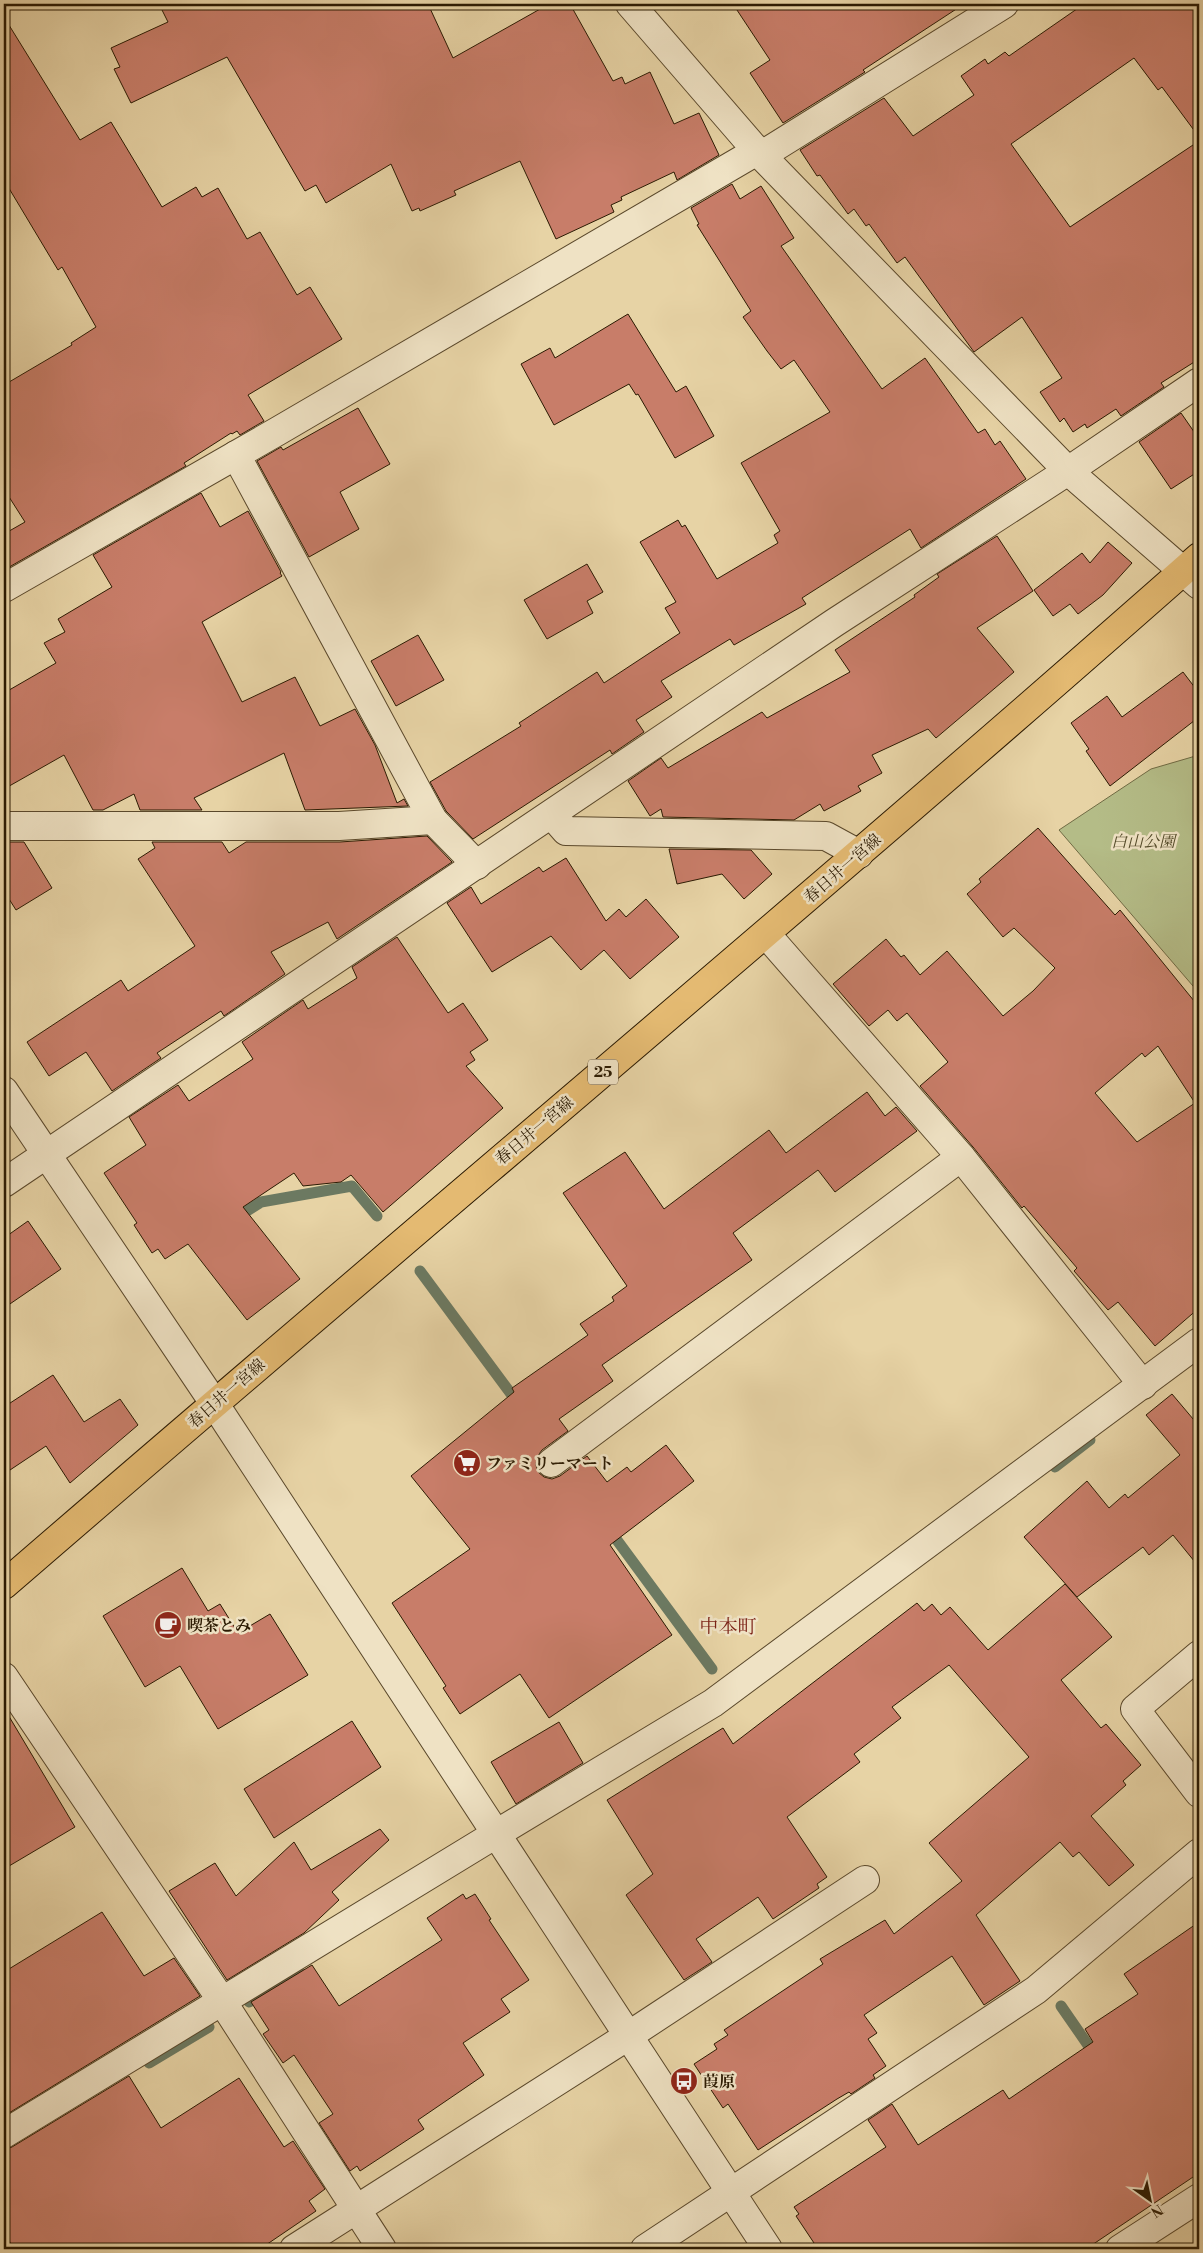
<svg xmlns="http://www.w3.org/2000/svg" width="1203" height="2253" viewBox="0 0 1203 2253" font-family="'Libre Bodoni','Noto Serif JP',serif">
  <rect width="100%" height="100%" fill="#e7d3a5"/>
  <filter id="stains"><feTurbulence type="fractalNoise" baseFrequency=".004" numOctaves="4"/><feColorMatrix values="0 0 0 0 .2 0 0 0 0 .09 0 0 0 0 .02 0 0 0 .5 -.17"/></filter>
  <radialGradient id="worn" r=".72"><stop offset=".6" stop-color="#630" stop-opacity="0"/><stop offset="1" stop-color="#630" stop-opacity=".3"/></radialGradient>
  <!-- green -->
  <path fill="#b4bc87" stroke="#706b44" d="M1199,755V993L1059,830L1151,769Z"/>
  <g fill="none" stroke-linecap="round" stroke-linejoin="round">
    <!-- stream -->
    <g stroke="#6c7961" stroke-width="11">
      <path d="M234,1219L261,1202L352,1186L377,1216"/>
      <path d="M420,1271L520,1406"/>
      <path d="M1055,1467L1090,1440"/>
      <path d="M608,1528L712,1669"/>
      <path d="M249,2002L299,1972"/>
      <path d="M1061,2006L1097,2058"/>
      <path d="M149,2063L209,2027"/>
    </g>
  </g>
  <!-- building -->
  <g fill="#c87d69" stroke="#2b1a02" fill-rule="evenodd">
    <path d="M159,4H428L453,58L549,4H570L613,81L622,77L625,84L650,72L674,124L699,113L719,155L677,180L674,172L621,197L622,200L611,205L614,212L556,239L520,161L454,191L456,195L420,211L419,208L412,211L391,164L326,203L316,185L305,191L227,57L131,103L114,69L120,67L111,48L168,22Z"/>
    <path d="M733,4H964L863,70L865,72L783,123L750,73L770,60Z"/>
    <path d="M1084,4H1199V137L1162,87L1158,90L1134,58L1011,144L1070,227L1199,141V359L1161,383L1164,387L1121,416L1116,409L1087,428L1085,424L1073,432L1064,418L1060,422L1040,392L1062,378L1022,317L974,352L905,257L897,263L869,224L866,226L854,209L848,214L820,175L817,176L800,150L884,98L913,136L974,95L961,76L985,59L988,64L1005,52L1009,56Z"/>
    <path d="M4,17L80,140L111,122L162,207L196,187L202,197L218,188L247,239L260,232L297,295L310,287L342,339L248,395L264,421L240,435L237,431L232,434L231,433L184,463L186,466L4,570V534L25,522L4,489V385L72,345L71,343L96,327L62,267L58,270L4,180Z"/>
    <path d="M732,184L740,199L761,186L794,238L781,246L882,389L925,358L978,433L985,429L995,445L1000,441L1026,479L921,548L910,529L802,598L806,604L734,645L730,639L661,681L672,697L636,720L644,732L612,754L610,750L473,839L446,811L430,782L521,726L519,723L597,672L604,683L680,633L665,608L676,602L640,542L678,520L682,527L685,525L717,579L778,543L774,535L780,531L741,463L830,412L794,360L781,369L767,351L743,317L751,311L697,225L699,224L691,208Z"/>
    <path d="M628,314L676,392L686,386L714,436L675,458L638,394L636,395L629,384L554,425L521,364L550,348L555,358Z"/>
    <path d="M358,408L390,464L340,492L359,529L309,557L257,461L281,447L283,450Z"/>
    <path d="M1181,413L1199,439V471L1171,489L1139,442Z"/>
    <path d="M201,493L220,527L248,511L281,572L280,573L282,576L202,622L242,702L295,677L320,726L355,709L375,745L397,803L404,799L408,806L305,810L284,753L194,798L202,810H140L134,794L103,810H93L64,755L4,789V693L56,663L44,643L65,632L58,619L112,587L93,555Z"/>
    <path d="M997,536L1033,591L977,628L1014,672L936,738L928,729L872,755L882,773L858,786L861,791L824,811L820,804L794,820L663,817L661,809L650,816L628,781L661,758L668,768L762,712L767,718L850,672L835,650L915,597L914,595L939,577L937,574Z"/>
    <path d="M1108,542L1132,563L1103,595L1078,614L1070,604L1053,616L1034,590L1082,553L1090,563Z"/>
    <path d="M587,564L603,592L587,601L593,613L547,639L524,600Z"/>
    <path d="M418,635L444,680L396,706L371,661Z"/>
    <path d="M1183,672L1199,693V717L1110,786L1086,751L1089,749L1071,723L1107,696L1122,717Z"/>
    <path d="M1038,828L1115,915L1120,910L1199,1007V1308L1155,1346L1118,1302L1108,1310L1074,1271L1077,1268L1024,1206L1022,1208L973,1147L920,1086L948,1062L907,1013L897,1021L888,1010L869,1026L833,984L886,939L901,957L904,955L920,975L947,951L1003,1016L1033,991L1055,968L1014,928L1003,937L967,894L981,882L979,879ZM1158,1046L1195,1103L1137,1142L1095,1093L1142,1053L1145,1057Z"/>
    <path d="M427,836L452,862L337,939L328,922L271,952L285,974L224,1016L221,1011L157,1053L161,1058L112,1091L86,1052L49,1076L27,1042L121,980L128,991L195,946L138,859L155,848L152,842H222L229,853L246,842H340Z"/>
    <path d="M4,842H24L52,888L16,910L4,891Z"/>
    <path d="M669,849L751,850L772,874L744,899L722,874L677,884Z"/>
    <path d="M566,858L606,921L619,909L626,917L646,899L679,937L630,979L604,950L581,970L551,936L492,972L447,903L471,887L481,904L539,867L543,872Z"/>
    <path d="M397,937L448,1013L463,1003L488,1040L470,1052L475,1060L466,1066L503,1108L383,1212L351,1175L341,1182L303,1186L294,1173L243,1207L300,1279L247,1320L188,1244L165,1259L158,1249L152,1253L134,1225L137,1223L104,1173L146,1145L129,1117L178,1085L189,1101L253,1059L242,1042L303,1000L308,1009L357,978L352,967Z"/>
    <path d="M867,1092L885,1116L896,1107L917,1131L835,1192L818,1170L733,1233L752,1260L602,1365L613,1381L559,1419L568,1431L542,1450L537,1457L536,1465L538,1472L544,1477L552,1479L560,1476L587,1456L607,1482L627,1467L631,1472L666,1445L694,1481L610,1545L672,1635L549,1718L520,1674L460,1714L443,1688L446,1686L392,1603L470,1549L411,1476L514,1392L512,1388L588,1335L580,1324L614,1301L612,1297L627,1286L563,1193L625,1152L664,1209L769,1130L786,1153Z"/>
    <path d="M28,1221L61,1269L4,1308V1238Z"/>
    <path d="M53,1375L84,1422L120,1399L138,1425L70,1483L46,1446L4,1474V1407Z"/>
    <path d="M1172,1394L1199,1426V1567L1173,1535L1149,1555L1143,1547L1077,1597L1024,1537L1087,1481L1109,1508L1125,1494L1128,1498L1180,1455L1146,1415Z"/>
    <path d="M182,1568L208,1611L220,1604L238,1633L270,1614L308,1675L218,1729L180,1666L145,1687L103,1616Z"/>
    <path d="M1065,1584L1112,1637L1061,1680L1101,1728L1106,1724L1141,1765L1123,1781L1126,1785L1091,1816L1134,1865L1109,1886L1079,1852L1073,1857L1060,1842L976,1915L1020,1981L984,2005L952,1956L864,2015L877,2033L868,2039L886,2066L873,2075L875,2078L851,2094L849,2092L837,2099L758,2150L728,2104L723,2108L694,2064L717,2049L714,2044L728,2035L724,2030L823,1964L820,1959L885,1920L894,1934L962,1881L929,1843L1029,1757L949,1665L892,1707L901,1718L854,1754L860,1762L787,1817L827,1877L817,1884L819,1888L773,1919L758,1897L696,1939L712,1962L684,1980L626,1895L653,1874L607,1800L723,1728L733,1744L917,1603L924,1611L932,1604L941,1615L950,1607L988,1650Z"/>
    <path d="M4,1708L75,1827L4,1869Z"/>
    <path d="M352,1721L381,1767L274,1838L244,1789Z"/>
    <path d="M559,1722L583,1763L516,1804L491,1762Z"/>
    <path d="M380,1829L389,1840L332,1892L339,1900L304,1933L227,1980L169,1891L215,1863L236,1896L294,1842L311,1870Z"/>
    <path d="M463,1894L466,1899L475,1894L491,1919L489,1920L529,1980L501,1999L510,2012L463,2043L484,2075L418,2120L424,2129L360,2171L357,2166L350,2171L319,2123L333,2114L294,2055L283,2063L263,2034L269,2030L251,2002L312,1965L339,2006L442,1940L427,1918Z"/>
    <path d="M102,1912L144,1976L174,1958L200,1996L4,2116V1972Z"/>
    <path d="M1199,1922V2173L1086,2249H818L796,2216L799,2214L794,2207L886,2147L868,2120L892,2104L918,2145L1003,2090L1009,2099L1093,2042L1085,2029L1138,1994L1124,1974Z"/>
    <path d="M129,2076L161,2128L239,2078L284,2147L293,2141L325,2189L309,2201L316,2211L260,2249H14L4,2232V2150L12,2147Z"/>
  </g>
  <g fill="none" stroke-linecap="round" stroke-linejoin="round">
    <!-- minor casing -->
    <g stroke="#5a482b" stroke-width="30">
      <g id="minor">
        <path d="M630,4L757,151L1068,471L1199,585"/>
        <path d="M762,155L1004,4"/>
        <path d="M236,455L433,820L477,865"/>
        <path d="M4,588L278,431L757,151"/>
        <path d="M552,815L566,831L826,836L859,854"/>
        <path d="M4,826H339L433,820"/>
        <path d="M766,934L961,1157L1143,1385"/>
        <path d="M4,1091L214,1403L768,2249"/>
        <path d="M4,1183L834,623L1068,471L1199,382"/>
        <path d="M551,1463L961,1157"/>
        <path d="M1199,1655L1135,1709L1199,1793"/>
        <path d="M4,1677L222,2001L382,2249"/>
        <path d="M4,2134L496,1834L713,1703L1199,1342"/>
        <path d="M294,2249L628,2036L865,1880"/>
        <path d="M645,2249L1036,1990L1199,1853"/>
        <path d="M1120,2249L1199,2198"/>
      </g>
    </g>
    <!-- major casing -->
    <g stroke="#2b1a02" stroke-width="30">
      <path id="major" d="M4,1585C401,1241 805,905 1199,557"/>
    </g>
    <!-- minor -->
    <use href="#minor" stroke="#efe2c4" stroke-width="28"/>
    <!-- major -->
    <use href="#major" stroke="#e4ba72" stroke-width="28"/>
  </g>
  <!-- icons -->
  <defs>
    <g id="supermarket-disc" transform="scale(1.4375)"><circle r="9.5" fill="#8f2418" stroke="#efe2c4"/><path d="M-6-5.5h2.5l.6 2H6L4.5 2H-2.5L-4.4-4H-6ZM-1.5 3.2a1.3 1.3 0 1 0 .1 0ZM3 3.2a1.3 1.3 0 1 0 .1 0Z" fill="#fff"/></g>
    <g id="cafe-disc" transform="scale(1.4375)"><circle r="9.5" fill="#8f2418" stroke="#efe2c4"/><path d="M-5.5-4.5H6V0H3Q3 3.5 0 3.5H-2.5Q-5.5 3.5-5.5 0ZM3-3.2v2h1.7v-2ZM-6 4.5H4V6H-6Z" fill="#fff"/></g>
    <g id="bus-disc" transform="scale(1.4375)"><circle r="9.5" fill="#8f2418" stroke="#efe2c4"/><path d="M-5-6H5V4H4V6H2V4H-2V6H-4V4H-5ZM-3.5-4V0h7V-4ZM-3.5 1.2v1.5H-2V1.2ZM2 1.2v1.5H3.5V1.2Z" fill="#fff"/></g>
  </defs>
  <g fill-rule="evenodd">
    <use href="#supermarket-disc" x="467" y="1463"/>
    <use href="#cafe-disc" x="168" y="1625"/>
    <use href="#bus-disc" x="684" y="2081"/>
  </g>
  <g text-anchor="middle" stroke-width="5" stroke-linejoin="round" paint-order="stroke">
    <!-- shield labels -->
    <rect fill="#efe2c4" stroke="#66563c" stroke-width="1" x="588" y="1059.5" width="30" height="25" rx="4"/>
    <g font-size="15" font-weight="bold" fill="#2b1a02">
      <text x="603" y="1077">25</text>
    </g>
    <!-- park labels -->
    <g font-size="16" font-style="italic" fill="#544b2a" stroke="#efe2c4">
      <text x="1143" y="847">白山公園</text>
    </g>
    <!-- street labels -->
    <g font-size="16" fill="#2b1a02" stroke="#efe2c4">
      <text transform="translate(842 868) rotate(-41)" y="6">春日井一宮線</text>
      <text transform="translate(534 1130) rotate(-40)" y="6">春日井一宮線</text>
      <text transform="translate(226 1393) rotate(-41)" y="6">春日井一宮線</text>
    </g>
    <!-- poi labels -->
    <g font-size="16" font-weight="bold" fill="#2b1a02" stroke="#efe2c4" text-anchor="start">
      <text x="486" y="1469">ファミリーマート</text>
      <text x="187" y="1631">喫茶とみ</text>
      <text x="703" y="2087">葭原</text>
    </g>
    <!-- quarter labels -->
    <g font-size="19" fill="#7a1f14" stroke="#efe2c4">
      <text x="728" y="1633">中本町</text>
    </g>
  </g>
  <!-- margin -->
  <rect width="1203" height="2253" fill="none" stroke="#e7d3a5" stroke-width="20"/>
  <rect x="5" y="5" width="1193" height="2243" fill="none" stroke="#2b1a02" stroke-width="2.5"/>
  <rect x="10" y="10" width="1183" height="2233" fill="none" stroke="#2b1a02"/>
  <!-- north arrow -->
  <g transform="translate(1150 2200) rotate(147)" stroke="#efe2c4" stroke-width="4" paint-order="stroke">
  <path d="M0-4L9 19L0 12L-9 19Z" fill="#2b1a02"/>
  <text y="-8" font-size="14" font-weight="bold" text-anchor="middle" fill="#2b1a02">N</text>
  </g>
  <rect width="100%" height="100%" filter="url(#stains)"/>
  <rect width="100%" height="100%" fill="url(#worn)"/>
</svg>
